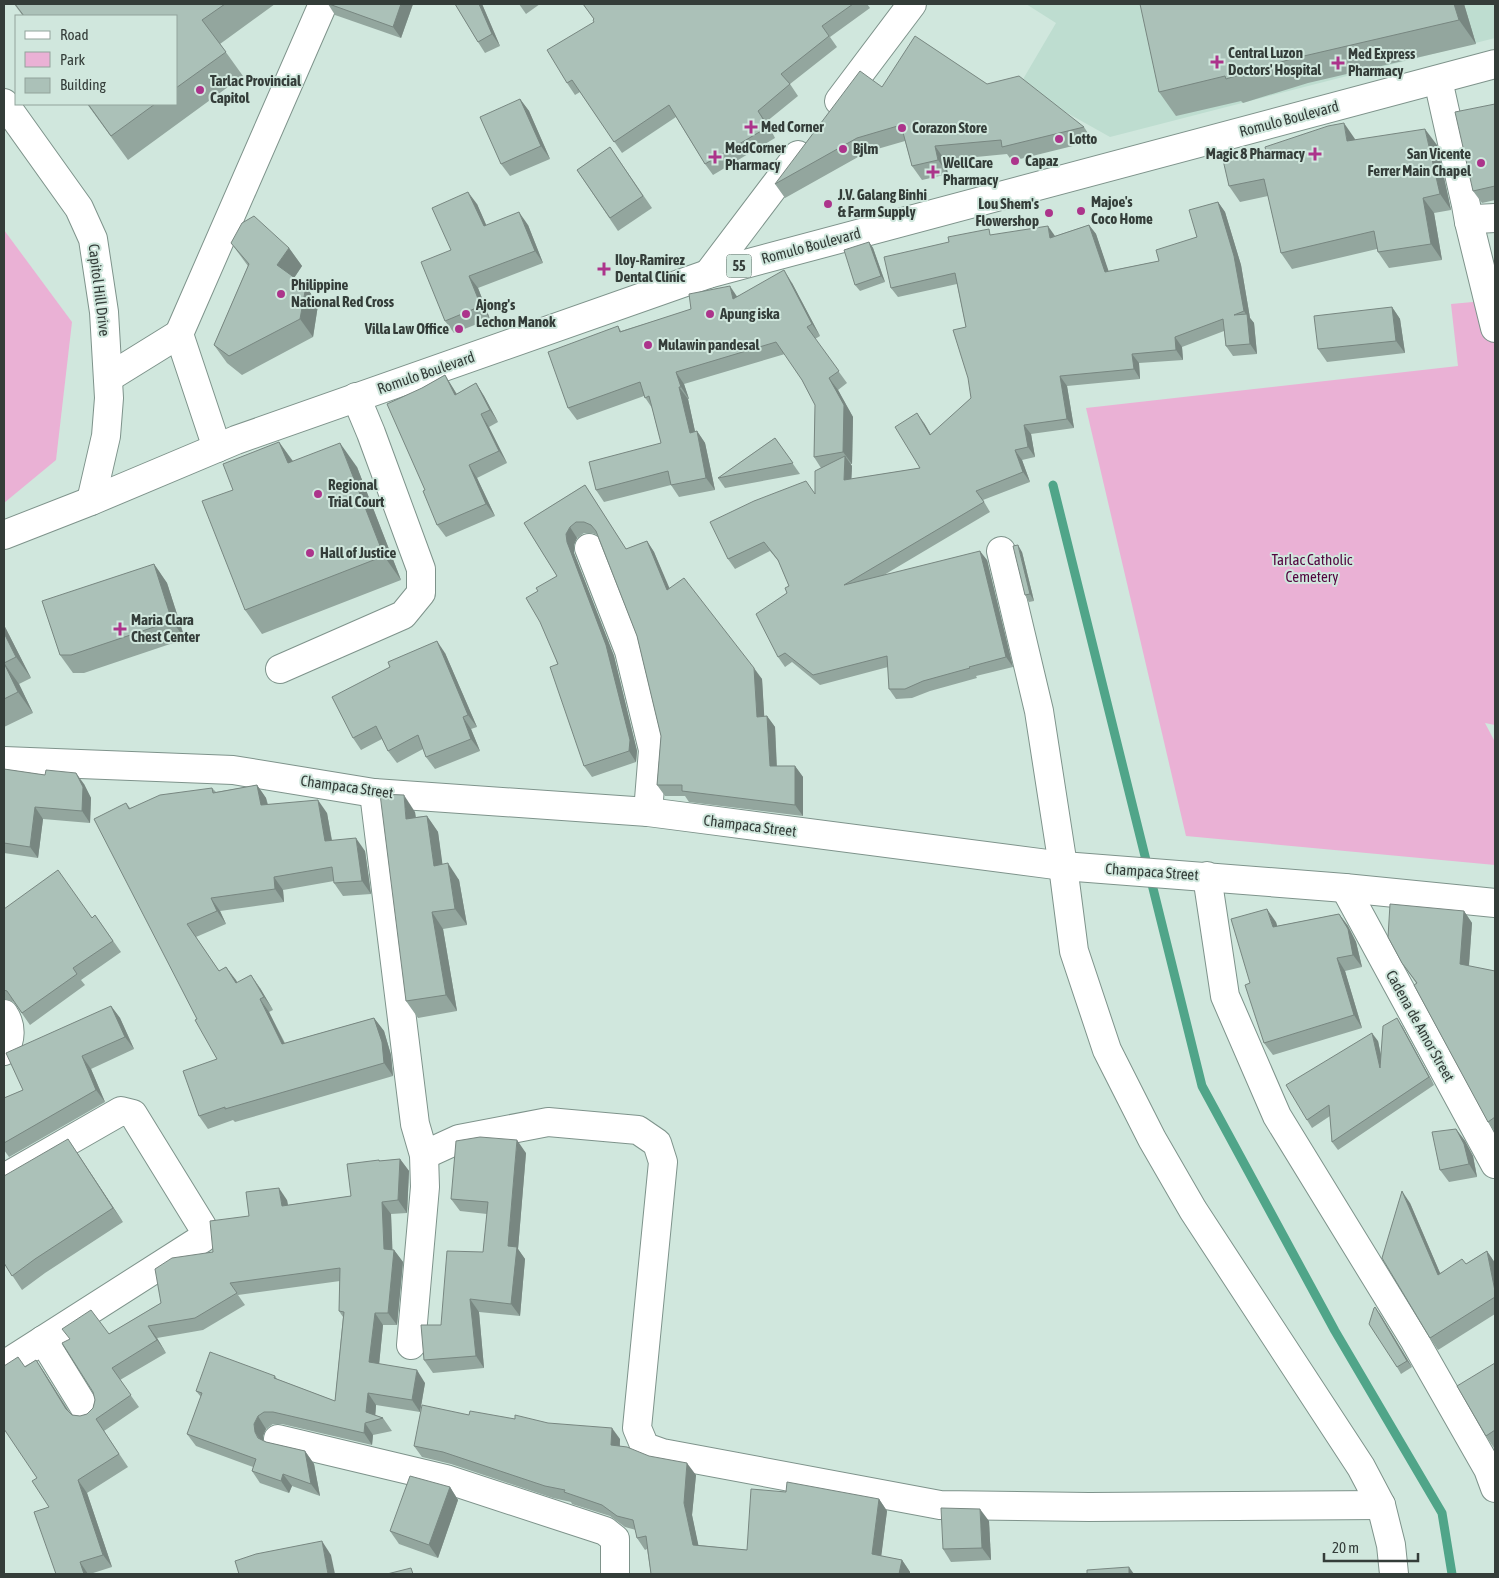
<svg xmlns="http://www.w3.org/2000/svg" width="1499" height="1578" viewBox="0 0 1499 1578" font-family="'Asap Condensed',sans-serif">
  <rect width="100%" height="100%" fill="#d0e7dd"/>
  <!-- built -->
  <path fill="#beddd0" d="M1026,4H1495V38L1110,137L1019,86L1056,23Z"/>
  <!-- green -->
  <g fill="#eab1d5">
    <path d="M4,230L72,322L56,460L4,503Z"/>
    <path d="M1495,300V725L1485,723L1495,742V865L1186,836L1086,408L1458,366L1451,304Z"/>
  </g>
  <g fill="none" stroke-linecap="round" stroke-linejoin="round">
    <!-- stream -->
    <path stroke="#50a589" stroke-width="9" d="M1053,485L1202,1086L1335,1331L1442,1513L1452,1574"/>
    <!-- minor casing -->
    <g stroke="#7e938b" stroke-width="30">
      <g id="minor">
        <path d="M1438,80L1466,205L1469,222L1495,328"/>
        <path d="M839,101L912,4"/>
        <path d="M4,103L79,208L93,239L104,312L109,398L106,436L91,501"/>
        <path d="M1469,222L1476,219L1495,218"/>
        <path d="M708,274L798,155"/>
        <path d="M108,378L179,334"/>
        <path d="M217,448L179,334L323,4"/>
        <path d="M589,548L629,651L653,750L648,812"/>
        <path d="M1001,551L1039,711L1063,866L1074,951L1107,1050L1152,1139L1193,1210L1361,1467L1381,1505L1391,1545L1394,1574"/>
        <path d="M280,669L403,615L421,593V569L371,433L356,397"/>
        <path d="M4,761L233,770L374,793L648,812L1063,866L1345,888L1495,903"/>
        <path d="M374,793L415,1124L424,1155L425,1187L411,1345"/>
        <path d="M1207,876L1225,996L1277,1116L1415,1341L1488,1469L1495,1488"/>
        <path d="M1345,888L1495,1164"/>
        <path d="M4,1014C12,1026 11,1040 4,1051"/>
        <path d="M424,1155L459,1139L548,1122L638,1130L657,1143L663,1162L637,1428L645,1447L662,1453L940,1505L1089,1507L1381,1505"/>
        <path d="M4,1178L121,1111L133,1114L202,1226L203,1238L4,1365"/>
        <path d="M43,1340L88,1413"/>
        <path d="M278,1439L446,1479L605,1531L615,1539V1574"/>
      </g>
    </g>
    <!-- highway casing -->
    <g stroke="#7e938b" stroke-width="30">
      <path id="highway" d="M4,535L91,501L236,440L708,274L1495,64"/>
    </g>
    <!-- minor -->
    <use href="#minor" stroke="#fff" stroke-width="28"/>
    <!-- highway -->
    <use href="#highway" stroke="#fff" stroke-width="28"/>
  </g>
  <!-- wall -->
  <g fill="#93a69e">
    <path d="M14,4H275L220,44L243,76L128,160L87,104H176V16H23Z"/>
    <path d="M328,4H413L401,38L335,15Z"/>
    <path d="M455,4H482L500,46L485,53L478,42Z"/>
    <path d="M519,4H540L526,14Z"/>
    <path d="M583,4H867L870,8L830,37L837,47L790,84L798,96L766,122L775,138L713,175L705,164L676,117L622,153L580,92L575,95L567,83L594,22V19Z"/>
    <path d="M1464,4L1476,44L1308,83L1243,103L1241,101L1176,116L1159,92Z"/>
    <path d="M987,84L1084,127L1093,141L1012,161L1007,154L945,160L948,174L922,180L912,166L905,141L867,152L785,198L775,184L882,87Z"/>
    <path d="M520,99L529,111L550,159L510,176L501,164Z"/>
    <path d="M1495,104V200L1482,203L1473,191Z"/>
    <path d="M1355,139V140L1437,145L1451,210L1434,213L1442,260L1389,268L1378,252L1377,249L1292,269L1281,253L1268,196L1240,202L1229,186Z"/>
    <path d="M610,147L652,208L618,231L577,170Z"/>
    <path d="M1218,202L1225,212L1241,265L1250,318L1254,323L1257,354L1233,356L1226,346L1224,331L1182,347L1183,360L1139,363L1140,379L1067,386L1074,428L1031,434L1035,457L1022,460L1030,482L983,500L990,512L884,575L987,560L1013,667L976,676L977,678L930,691L912,698L896,699L889,689L888,667L820,685L792,662L785,667L778,657L789,586L779,562L770,551L735,569L728,559L815,494L821,468L814,457L815,405L802,380L785,354L684,384L689,399H688L695,432L697,431L705,443L715,490L679,497L671,485L604,502L596,490L661,443L652,408L644,396L577,420L568,408L618,326L621,331L737,296L792,283L820,336L815,339L847,383L838,390L853,417L852,464H850L852,466L851,479L920,468L924,423L931,435L971,398L966,327L957,284L898,297L891,288L993,235L1055,236L1089,225L1096,234L1108,271L1159,261L1197,237Z"/>
    <path d="M477,204L486,225H528L543,263L478,288L490,319L454,333L445,321L451,250Z"/>
    <path d="M869,242L873,248L885,282L860,291L855,285Z"/>
    <path d="M231,243L289,248L302,266L294,278L306,286L318,305L313,337L242,375L227,363L214,345L248,266Z"/>
    <path d="M1392,307L1400,319L1405,353L1327,362L1318,349Z"/>
    <path d="M445,375L453,388L457,394L476,383L484,396L498,422L489,427L507,463L477,478L495,516L446,537L437,525L425,490L422,388Z"/>
    <path d="M775,438L800,474L725,488L718,478Z"/>
    <path d="M279,442L293,461L357,467L401,580L262,634L245,610L233,490Z"/>
    <path d="M585,485L626,549L647,541L654,552L669,589L762,679L764,716H767L775,727L777,766H795L803,777V816L689,802L685,796H665L657,785L661,736L637,636L597,535L592,533H584L577,538L574,545V553L614,656L637,751L636,762L592,777L584,766L538,591L557,576L524,523Z"/>
    <path d="M1022,552L1034,601L1029,602L1025,595Z"/>
    <path d="M154,564L167,583L185,639L84,673H73L60,655Z"/>
    <path d="M4,625L31,678L19,684L33,713L4,727Z"/>
    <path d="M445,653L477,727L471,729L480,751L435,769L426,757L423,749L397,763L388,751L382,739L361,750L353,738Z"/>
    <path d="M4,769L45,775L84,784L91,798L90,823L43,819L38,858L4,853Z"/>
    <path d="M257,785L266,798L268,804L327,813L332,840L365,851L371,894L343,896L334,883V881L283,890L284,902L220,911L226,924L196,937L219,971L226,967L237,983L260,988L273,1010L269,1012L285,1043L374,1018L384,1031L391,1055L393,1076L235,1122L233,1120L208,1129L199,1116L217,1059L126,803L130,808L212,788L216,792Z"/>
    <path d="M415,812L416,817L427,816L438,832L442,864L459,880L467,925L443,929L457,1011L418,1018L406,1001Z"/>
    <path d="M4,909L92,918L95,915L121,952L81,980L85,985L30,1025L14,1002L4,999Z"/>
    <path d="M1464,911L1472,923L1469,966L1495,971V1132L1488,1122L1416,983L1402,963Z"/>
    <path d="M1339,914L1348,926L1356,942L1362,967L1345,971L1362,1028L1273,1055L1264,1043L1250,983L1276,922L1277,926Z"/>
    <path d="M111,1006L120,1018L134,1049L91,1069L105,1102L9,1157L4,1150V1098L23,1090Z"/>
    <path d="M1402,1026L1434,1085L1338,1150L1332,1142L1330,1116L1312,1128L1307,1120L1378,1041L1381,1055Z"/>
    <path d="M1456,1129L1465,1141L1473,1156L1477,1177L1449,1182L1440,1170Z"/>
    <path d="M526,1153L518,1249L525,1259L520,1316L479,1312L484,1368L433,1373L424,1360L441,1325L483,1252L487,1214L460,1211L451,1199Z"/>
    <path d="M78,1154L123,1222L45,1273L22,1290L4,1263Z"/>
    <path d="M400,1159L409,1171L407,1213L391,1214L392,1250H394L403,1262L397,1325H383L379,1364L425,1383L420,1412L376,1405L375,1415L383,1418L392,1431L373,1435L372,1445L282,1424H273L266,1429L263,1436V1440L266,1442L305,1451L314,1464L320,1496L292,1486L289,1493L260,1483L252,1471L253,1467L196,1446L187,1434L201,1397L196,1391L275,1376L277,1379L335,1401L343,1317L339,1311L340,1281L238,1295L245,1305L203,1330L157,1338L166,1353L120,1380L139,1407L104,1431L128,1467L87,1493L112,1567L90,1574H56L49,1507L37,1478L25,1366L36,1360L44,1372L69,1411L72,1415L80,1416L87,1414L93,1408L109,1334L161,1303L249,1216L287,1200L288,1205L351,1196L379,1160L380,1161Z"/>
    <path d="M1410,1203L1440,1273L1466,1264L1487,1251L1495,1263V1314L1438,1350L1430,1338Z"/>
    <path d="M1380,1314L1412,1367L1401,1374L1397,1367Z"/>
    <path d="M1495,1363V1447L1494,1448L1486,1436Z"/>
    <path d="M469,1415L620,1439V1446L696,1475L692,1515L698,1545L747,1550L879,1499L887,1511L881,1556L902,1560L910,1572V1574H651L647,1549L645,1550L637,1538L636,1530L625,1527L610,1516L572,1504L571,1502L553,1498L451,1464L422,1457L414,1446Z"/>
    <path d="M450,1487L458,1500L438,1558L399,1544L390,1531Z"/>
    <path d="M989,1521L991,1560L951,1562L943,1549Z"/>
  </g>
  <!-- shaded-wall -->
  <g fill="#788781">
    <path d="M401,4H413L401,38L393,27Z"/>
    <path d="M479,4H482L500,46L492,34Z"/>
    <path d="M1454,4H1464L1476,44L1459,20Z"/>
    <path d="M520,99L529,111L550,159L541,146Z"/>
    <path d="M758,111L766,122L775,138L768,127Z"/>
    <path d="M1344,123L1355,139L1358,157L1347,141Z"/>
    <path d="M1425,129L1437,145L1451,210L1440,194Z"/>
    <path d="M935,146L945,160L948,174L938,160Z"/>
    <path d="M468,192L477,204L492,238L484,226Z"/>
    <path d="M1423,198L1434,213L1442,260L1431,244Z"/>
    <path d="M1218,202L1225,212L1241,265L1250,318L1254,323L1257,354L1250,344L1247,316L1244,311Z"/>
    <path d="M519,212L528,225L543,263L535,251Z"/>
    <path d="M1089,225L1096,234L1112,281L1105,272Z"/>
    <path d="M1048,226L1055,236L1050,238Z"/>
    <path d="M869,242L873,248L885,282L881,276Z"/>
    <path d="M289,248L302,266L290,284L277,265Z"/>
    <path d="M784,270L792,283L820,336L812,324Z"/>
    <path d="M469,276L478,288L490,319L481,306Z"/>
    <path d="M306,286L318,305L313,337L300,319Z"/>
    <path d="M730,286L738,298L733,299Z"/>
    <path d="M1392,307L1400,319L1405,353L1396,341Z"/>
    <path d="M1175,337L1182,347L1183,360L1176,350Z"/>
    <path d="M1132,354L1139,363L1140,379L1134,369Z"/>
    <path d="M676,372L684,384L689,399L681,387Z"/>
    <path d="M445,375L453,388L464,408L455,395Z"/>
    <path d="M1060,376L1067,386L1074,428L1067,419Z"/>
    <path d="M829,378L838,390L853,417L852,464L843,452Z"/>
    <path d="M476,383L484,396L498,422L490,410Z"/>
    <path d="M679,387L688,399L698,445L690,433Z"/>
    <path d="M917,413L924,423L937,445L930,435Z"/>
    <path d="M481,414L489,427L507,463L499,451Z"/>
    <path d="M1024,425L1031,434L1035,457L1028,447Z"/>
    <path d="M697,431L705,443L715,490L706,478Z"/>
    <path d="M279,442L296,466L288,463Z"/>
    <path d="M340,443L357,467L401,580L384,556Z"/>
    <path d="M1015,450L1022,460L1030,482L1023,472Z"/>
    <path d="M845,456L852,466L851,490L844,480Z"/>
    <path d="M469,465L477,478L495,516L486,504Z"/>
    <path d="M570,527L577,538L574,545V553L614,656L637,751L636,762L629,751L567,542L566,534Z"/>
    <path d="M647,541L654,552L675,601L667,590Z"/>
    <path d="M1018,545L1022,552L1034,601L1030,594Z"/>
    <path d="M980,551L987,560L1013,667L1006,657Z"/>
    <path d="M154,564L167,583L185,639L172,621Z"/>
    <path d="M4,625L31,678L16,657L4,633Z"/>
    <path d="M437,641L445,653L477,727L468,715Z"/>
    <path d="M4,663L19,684L33,713L18,692Z"/>
    <path d="M754,668L762,679L765,728L757,717Z"/>
    <path d="M767,716L775,727L777,777L770,766Z"/>
    <path d="M463,717L471,729L480,751L471,739Z"/>
    <path d="M795,766L803,777V816L795,805Z"/>
    <path d="M76,773L84,784L91,798L90,823L82,811Z"/>
    <path d="M257,785L266,798L270,818L261,805Z"/>
    <path d="M404,795L415,812L417,835L406,819Z"/>
    <path d="M318,800L327,813L334,854L325,841Z"/>
    <path d="M35,807L43,819L38,858L30,847Z"/>
    <path d="M427,816L438,832L445,882L434,866Z"/>
    <path d="M356,838L365,851L371,894L362,881Z"/>
    <path d="M448,863L459,880L467,925L455,909Z"/>
    <path d="M274,877L283,890L284,902L275,889Z"/>
    <path d="M211,898L220,911L226,924L217,911Z"/>
    <path d="M1267,909L1276,922L1281,940L1273,927Z"/>
    <path d="M1464,911L1472,923L1468,976L1460,964Z"/>
    <path d="M432,912L443,929L457,1011L446,995Z"/>
    <path d="M1339,914L1348,926L1356,942L1362,967L1353,955Z"/>
    <path d="M1337,958L1345,971L1362,1028L1354,1015Z"/>
    <path d="M226,967L236,980L245,996L236,983Z"/>
    <path d="M251,975L260,988L273,1010L264,997Z"/>
    <path d="M260,999L269,1012L291,1057L282,1044Z"/>
    <path d="M111,1006L120,1018L134,1049L125,1037Z"/>
    <path d="M374,1018L384,1031L391,1055L393,1076L384,1063Z"/>
    <path d="M1397,1018L1402,1026L1434,1085L1429,1077Z"/>
    <path d="M1372,1033L1378,1041L1385,1076L1380,1068Z"/>
    <path d="M82,1056L91,1069L105,1102L96,1090Z"/>
    <path d="M1456,1129L1465,1141L1473,1156L1477,1177L1469,1164Z"/>
    <path d="M68,1139L78,1154L123,1222L113,1208Z"/>
    <path d="M517,1140L526,1153L518,1249L525,1259L520,1316L511,1304L508,1246Z"/>
    <path d="M400,1159L409,1171L407,1213L398,1200Z"/>
    <path d="M279,1188L287,1200L290,1218L282,1206Z"/>
    <path d="M1402,1191L1410,1203L1446,1287L1438,1275Z"/>
    <path d="M382,1202L391,1214L393,1262L384,1249Z"/>
    <path d="M394,1250L403,1262L397,1325L388,1313Z"/>
    <path d="M1487,1251L1495,1263V1291Z"/>
    <path d="M470,1299L479,1312L484,1368L476,1356Z"/>
    <path d="M1375,1307L1380,1314L1412,1367L1407,1361Z"/>
    <path d="M375,1313L383,1325L378,1375L369,1362Z"/>
    <path d="M148,1326L157,1338L166,1353L157,1340Z"/>
    <path d="M36,1360L44,1372L75,1422L66,1409Z"/>
    <path d="M417,1370L425,1383L420,1412L412,1400Z"/>
    <path d="M368,1393L376,1405L375,1420L366,1412Z"/>
    <path d="M258,1416L266,1429L263,1436V1444L267,1450L255,1432L254,1424Z"/>
    <path d="M365,1423L373,1435L372,1445L364,1433Z"/>
    <path d="M612,1428L620,1439L619,1457L611,1445Z"/>
    <path d="M305,1451L314,1464L320,1496L311,1484Z"/>
    <path d="M687,1463L696,1475L692,1515L701,1557L693,1545L684,1503Z"/>
    <path d="M283,1474L292,1486L289,1493L281,1481Z"/>
    <path d="M78,1480L87,1493L112,1567L103,1555Z"/>
    <path d="M450,1487L458,1500L438,1558L429,1545Z"/>
    <path d="M879,1499L887,1511L880,1566L872,1554Z"/>
    <path d="M980,1509L989,1521L991,1560L982,1548Z"/>
    <path d="M322,1541L331,1555L335,1574H328Z"/>
    <path d="M902,1560L910,1572V1574H899Z"/>
    <path d="M80,1562L88,1574H84Z"/>
    <path d="M1129,1567L1134,1574H1129Z"/>
  </g>
  <!-- building -->
  <g fill="#abc1b8" stroke="#788781">
    <path d="M15,4H225L202,20L226,52L176,88V16H24Z"/>
    <path d="M329,4H401L393,27Z"/>
    <path d="M455,4H479L492,34L478,42Z"/>
    <path d="M583,4H853L822,26L829,36L781,74L790,84L758,111L768,127L705,164L669,105L614,142L572,80L567,83L547,50L594,22L593,20L594,19Z"/>
    <path d="M1140,4H1454L1459,20L1291,59L1226,79L1225,76L1159,92Z"/>
    <path d="M915,36L987,84L1019,76L1084,127L1002,147L1001,140L935,146L938,160L912,166L901,125L857,138L775,184L860,71L882,87Z"/>
    <path d="M520,99L541,146L501,164L480,117Z"/>
    <path d="M88,104H155L111,136Z"/>
    <path d="M1495,104V186L1473,191L1455,112Z"/>
    <path d="M1344,123L1347,141L1425,129L1440,194L1423,198L1431,244L1378,252L1374,231L1281,253L1264,179L1229,186L1223,160L1266,151L1265,147L1328,126Z"/>
    <path d="M610,147L643,196L610,218L577,170Z"/>
    <path d="M468,192L484,226L519,212L535,251L469,276L481,306L445,321L421,262L451,250L432,208Z"/>
    <path d="M1218,202L1234,256L1244,311L1234,315L1247,314L1250,344L1226,346L1223,319L1175,337L1176,350L1132,354L1134,369L1060,376L1067,419L1024,425L1028,447L1015,450L1023,472L976,491L984,502L844,585L980,551L1006,657L969,667L970,668L923,681L905,689H889L887,656L813,675L785,653L778,657L756,614L787,593L785,588L789,586L778,560L764,542L728,559L710,522L754,501L806,481L815,494V471L845,456L844,480L920,468L895,427L917,413L930,435L971,398L968,378L953,330L966,327L955,273L891,288L884,257L949,242L948,237L989,229L990,235L1048,226L1050,238L1089,225L1105,272L1159,261L1156,250L1197,237L1189,210Z"/>
    <path d="M254,216L289,248L277,265L306,286L300,319L229,356L214,345L249,264L231,243L242,223Z"/>
    <path d="M869,242L881,276L855,285L844,250Z"/>
    <path d="M784,270L812,324L807,327L839,371L829,378L844,405L843,452L814,457L815,405L802,380L776,342L676,372L681,387H679L690,433L697,431L706,478L671,485L668,471L596,490L589,462L661,443L649,396L645,398L640,382L568,408L548,352L618,326L620,332L691,309L689,294L730,286L733,299Z"/>
    <path d="M1392,307L1396,341L1318,349L1314,316Z"/>
    <path d="M445,375L455,395L476,383L490,410L481,414L499,451L469,465L486,504L437,525L423,491L425,490L387,404L422,388Z"/>
    <path d="M775,438L793,463L718,478Z"/>
    <path d="M279,442L288,463L340,443L384,556L245,610L202,501L233,490L223,464Z"/>
    <path d="M585,485L626,549L647,541L667,590L684,578L754,668L757,717L767,716L770,766H795V805L682,791V785H657L661,736L637,636L596,531L591,525L584,522H576L570,527L566,534L567,542L606,645L630,740L629,751L584,766L550,667L558,664L540,622L526,598L538,591L536,588L557,576L524,523Z"/>
    <path d="M1018,545L1030,594L1025,595L1013,546Z"/>
    <path d="M154,564L172,621L71,655H60L42,601Z"/>
    <path d="M4,633L16,657L4,663L18,692L4,699Z"/>
    <path d="M437,641L468,715L463,717L471,739L426,757L418,735L388,751L376,726L353,738L332,697L390,667L388,662Z"/>
    <path d="M4,769L45,775L46,770L76,773L83,787L82,811L35,807L30,847L4,843Z"/>
    <path d="M257,785L261,805L318,800L325,841L356,838L362,881L334,883L332,867L274,877L275,889L211,898L217,911L187,924L219,971L226,967L236,983L251,975L264,997L260,999L282,1044L374,1018L382,1042L384,1063L225,1109V1107L199,1116L183,1071L217,1059L195,1020L197,1019L94,819L126,803L129,809L160,795L212,788L213,793Z"/>
    <path d="M380,794L404,795L406,819L427,816L434,866L448,863L455,909L432,912L446,995L406,1001Z"/>
    <path d="M58,870L92,918L95,915L113,941L73,968L77,974L22,1013L7,991L4,990V909Z"/>
    <path d="M1390,904L1464,911L1460,964L1495,971V1117L1488,1122L1414,985L1417,983L1402,963L1388,937Z"/>
    <path d="M1267,909L1273,927L1339,914L1348,929L1353,955L1337,958L1354,1015L1264,1043L1245,985L1250,983L1231,919Z"/>
    <path d="M111,1006L125,1037L82,1056L96,1090L4,1143V1098L23,1090L6,1053Z"/>
    <path d="M1397,1018L1429,1077L1332,1142L1329,1105L1307,1120L1286,1085L1372,1033L1380,1068L1383,1026Z"/>
    <path d="M1456,1129L1464,1144L1469,1164L1440,1170L1432,1132Z"/>
    <path d="M480,1137L517,1140L508,1246L517,1247L511,1304L470,1299L476,1356L424,1360L421,1325H441L447,1251L483,1252L488,1202L451,1199L456,1141Z"/>
    <path d="M68,1139L113,1208L35,1259L12,1276L4,1263V1176Z"/>
    <path d="M400,1159L398,1200L382,1202L384,1249L394,1250L388,1313H375L369,1362L417,1370L412,1400L368,1393L366,1412L383,1418L365,1423L364,1433L273,1412H264L258,1416L254,1424L255,1432L258,1438L266,1442L305,1451L311,1484L283,1474L281,1481L252,1471L256,1459L187,1434L202,1393L196,1391L210,1352L275,1376L274,1378L335,1401L344,1312L339,1311L340,1268L230,1283L237,1293L195,1318L148,1326L157,1340L112,1368L131,1395L96,1419L119,1454L78,1480L103,1555L80,1562L84,1574H56L34,1512L49,1507L32,1481L37,1478L4,1429V1366L18,1357L25,1367L36,1360L66,1409L72,1415L80,1416L87,1414L93,1408L95,1400L93,1392L62,1343L70,1339L62,1329L91,1310L109,1334L161,1303L155,1269L172,1258L213,1252L210,1221L249,1216L246,1192L279,1188L282,1206L351,1196L347,1164L379,1160V1161Z"/>
    <path d="M1402,1191L1438,1275L1462,1259L1466,1264L1487,1251L1495,1291V1297L1430,1338L1382,1258Z"/>
    <path d="M1375,1307L1407,1361L1397,1367L1369,1324L1374,1308Z"/>
    <path d="M1495,1363V1430L1486,1436L1457,1386Z"/>
    <path d="M422,1405L469,1415L470,1411L515,1419V1415L548,1423L612,1428L611,1445L627,1447L649,1456L687,1463L684,1503L693,1545L747,1550L751,1489L786,1492L787,1482L879,1499L872,1554L902,1560L899,1574H651L646,1536L637,1538L633,1520L617,1516L602,1505L564,1492L565,1490L545,1486L443,1452L414,1446Z"/>
    <path d="M410,1476L450,1487L429,1545L390,1531Z"/>
    <path d="M941,1508L980,1509L982,1548L943,1549Z"/>
    <path d="M322,1541L328,1574H239L235,1561L256,1554Z"/>
    <path d="M1129,1567V1574H1087V1570Z"/>
    <path d="M411,1568L413,1574H387Z"/>
  </g>
  <!-- markers -->
  <g fill="#ac348b" stroke="#d0e7dd" stroke-width="2">
    <path d="M1214.5 54.5h5v5h5v5h-5v5h-5v-5h-5v-5h5z"/>
    <path d="M1335.5 55.5h5v5h5v5h-5v5h-5v-5h-5v-5h5z"/>
    <circle cx="200" cy="90" r="5"/>
    <path d="M748.5 119.5h5v5h5v5h-5v5h-5v-5h-5v-5h5z"/>
    <circle cx="902" cy="128" r="5"/>
    <circle cx="1059" cy="139" r="5"/>
    <circle cx="843" cy="149" r="5"/>
    <path d="M1312.5 146.5h5v5h5v5h-5v5h-5v-5h-5v-5h5z"/>
    <path d="M712.5 149.5h5v5h5v5h-5v5h-5v-5h-5v-5h5z"/>
    <circle cx="1015" cy="161" r="5"/>
    <circle cx="1481" cy="163" r="5"/>
    <path d="M930.5 164.5h5v5h5v5h-5v5h-5v-5h-5v-5h5z"/>
    <circle cx="828" cy="204" r="5"/>
    <circle cx="1081" cy="211" r="5"/>
    <circle cx="1049" cy="213" r="5"/>
    <path d="M601.5 261.5h5v5h5v5h-5v5h-5v-5h-5v-5h5z"/>
    <circle cx="281" cy="294" r="5"/>
    <circle cx="466" cy="314" r="5"/>
    <circle cx="710" cy="314" r="5"/>
    <circle cx="459" cy="329" r="5"/>
    <circle cx="648" cy="345" r="5"/>
    <circle cx="318" cy="494" r="5"/>
    <circle cx="310" cy="553" r="5"/>
    <path d="M117.5 621.5h5v5h5v5h-5v5h-5v-5h-5v-5h5z"/>
  </g>
  <g text-anchor="middle" stroke-width="4" stroke-linejoin="round" paint-order="stroke">
    <!-- shield labels -->
    <rect fill="#d0e7dd" stroke="#63706a" stroke-width="1" x="726.5" y="254.5" width="25" height="23" rx="4"/>
    <g font-size="14" font-weight="bold" fill="#343d39">
      <text x="739" y="271">55</text>
    </g>
    <!-- poi labels -->
    <g font-size="15" font-weight="bold" fill="#343d39" stroke="#d0e7dd" text-anchor="start">
      <text x="1228" y="58">Central Luzon<tspan x="1228" dy="17">Doctors' Hospital</tspan></text>
      <text x="1348" y="59">Med Express<tspan x="1348" dy="17">Pharmacy</tspan></text>
      <text x="210" y="86">Tarlac Provincial<tspan x="210" dy="17">Capitol</tspan></text>
      <text x="761" y="132">Med Corner</text>
      <text x="912" y="133">Corazon Store</text>
      <text x="1069" y="144">Lotto</text>
      <text x="725" y="153">MedCorner<tspan x="725" dy="17">Pharmacy</tspan></text>
      <text x="853" y="154">Bjlm</text>
      <text x="1305" y="159" text-anchor="end">Magic 8 Pharmacy</text>
      <text x="1471" y="159" text-anchor="end">San Vicente<tspan x="1471" dy="17">Ferrer Main Chapel</tspan></text>
      <text x="1025" y="166">Capaz</text>
      <text x="943" y="168">WellCare<tspan x="943" dy="17">Pharmacy</tspan></text>
      <text x="838" y="200">J.V. Galang Binhi<tspan x="838" dy="17">&amp; Farm Supply</tspan></text>
      <text x="1091" y="207">Majoe's<tspan x="1091" dy="17">Coco Home</tspan></text>
      <text x="1039" y="209" text-anchor="end">Lou Shem's<tspan x="1039" dy="17">Flowershop</tspan></text>
      <text x="615" y="265">Iloy-Ramirez<tspan x="615" dy="17">Dental Clinic</tspan></text>
      <text x="291" y="290">Philippine<tspan x="291" dy="17">National Red Cross</tspan></text>
      <text x="476" y="310">Ajong's<tspan x="476" dy="17">Lechon Manok</tspan></text>
      <text x="720" y="319">Apung iska</text>
      <text x="449" y="334" text-anchor="end">Villa Law Office</text>
      <text x="658" y="350">Mulawin pandesal</text>
      <text x="328" y="490">Regional<tspan x="328" dy="17">Trial Court</tspan></text>
      <text x="320" y="558">Hall of Justice</text>
      <text x="131" y="625">Maria Clara<tspan x="131" dy="17">Chest Center</tspan></text>
    </g>
    <!-- street labels -->
    <g font-size="15" fill="#343d39" stroke="#d0e7dd">
      <text transform="translate(1289 119) rotate(-15)" y="5">Romulo Boulevard</text>
      <text transform="translate(811 246) rotate(-15)" y="5">Romulo Boulevard</text>
      <text transform="translate(99 290) rotate(83)" y="5">Capitol Hill Drive</text>
      <text transform="translate(426 373) rotate(-19)" y="5">Romulo Boulevard</text>
      <text transform="translate(347 787) rotate(8)" y="5">Champaca Street</text>
      <text transform="translate(750 826) rotate(7)" y="5">Champaca Street</text>
      <text transform="translate(1152 872) rotate(4)" y="5">Champaca Street</text>
      <text transform="translate(1420 1026) rotate(61)" y="5">Cadena de Amor Street</text>
    </g>
    <!-- park labels -->
    <g font-size="15" fill="#52053f" stroke="#d0e7dd">
      <text x="1312" y="565">Tarlac Catholic<tspan x="1312" dy="17">Cemetery</tspan></text>
    </g>
  </g>
  <!-- border -->
  <rect width="1499" height="1578" fill="none" stroke="#343d39" stroke-width="10"/>
  <!-- legend -->
  <rect x="15" y="15" width="162" height="90" fill="#d0e7dd" stroke="#92a39b"/>
  <rect x="25" y="31" width="25" height="8" fill="#ffffff" stroke="#92a39b"/>
  <text x="60" y="40" font-size="15" fill="#343d39">Road</text>
  <rect x="25" y="52" width="25" height="15" fill="#eab1d5" stroke="#92a39b"/>
  <text x="60" y="65" font-size="15" fill="#343d39">Park</text>
  <rect x="25" y="78" width="25" height="15" fill="#abc1b8" stroke="#92a39b"/>
  <text x="60" y="90" font-size="15" fill="#343d39">Building</text>
  <!-- scale -->
  <path d="M1324 1553v8h94v-8" fill="none" stroke="#343d39" stroke-width="2.5"/>
  <text x="1332" y="1553" font-size="15" fill="#343d39" stroke="#d0e7dd" stroke-width="4" paint-order="stroke">20 m</text>
</svg>
